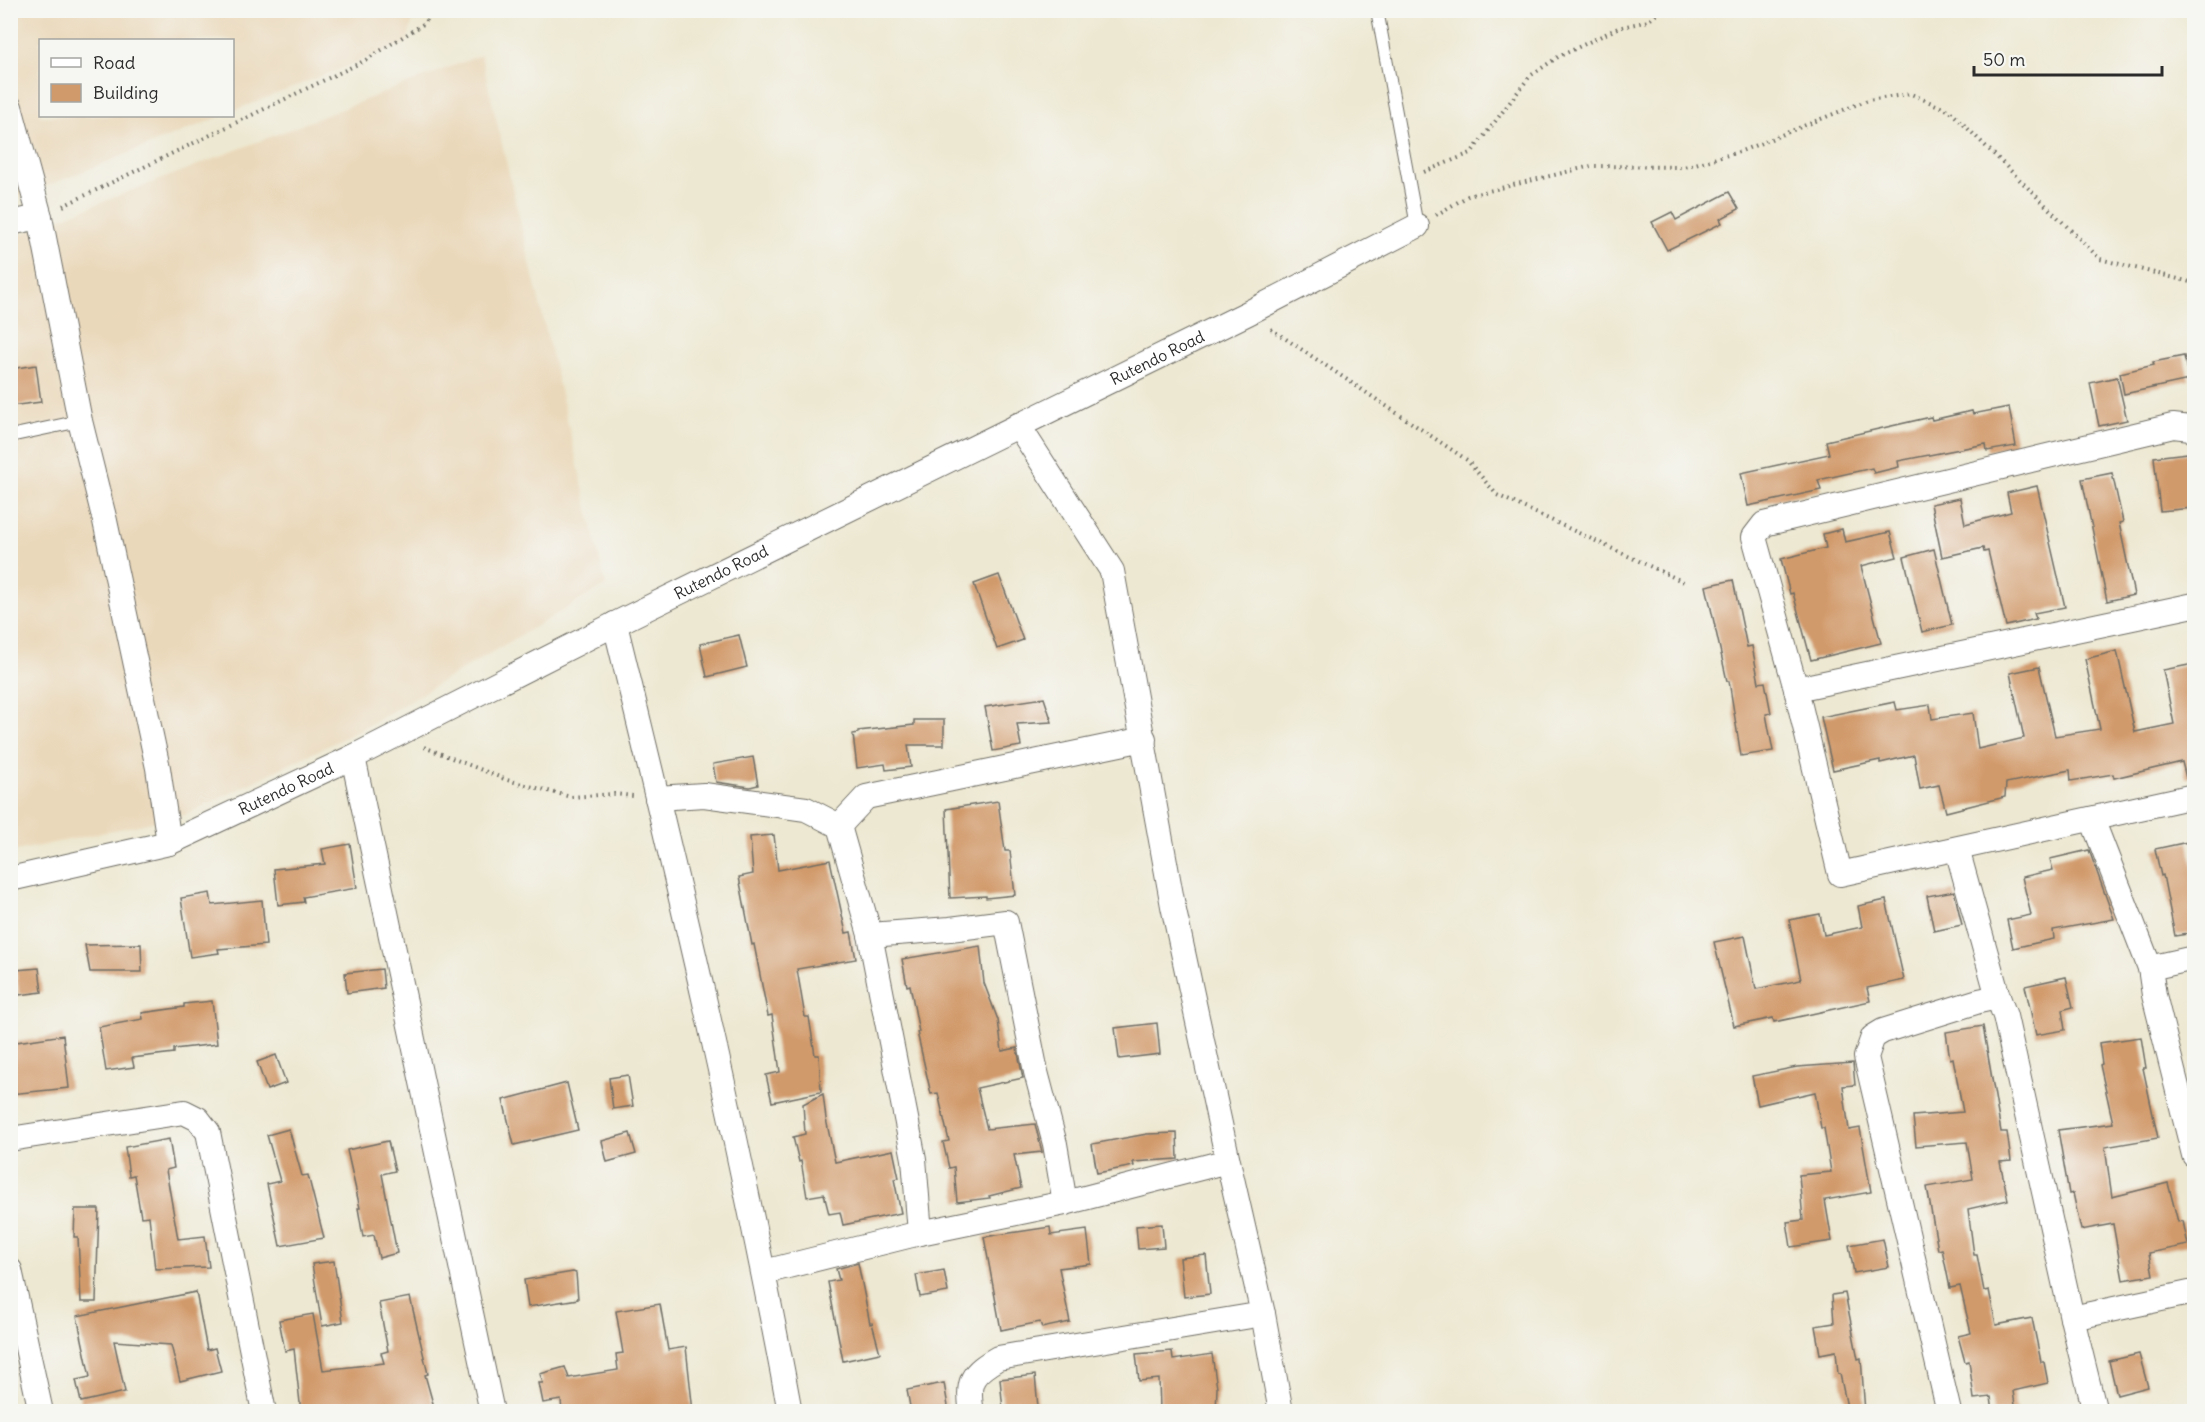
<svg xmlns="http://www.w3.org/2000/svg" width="2205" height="1422" viewBox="0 0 2205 1422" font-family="Delius,sans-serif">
  <rect width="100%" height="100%" fill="#f6f6f2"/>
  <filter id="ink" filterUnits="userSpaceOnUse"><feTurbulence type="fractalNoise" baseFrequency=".0167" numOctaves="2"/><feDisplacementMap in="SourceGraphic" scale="12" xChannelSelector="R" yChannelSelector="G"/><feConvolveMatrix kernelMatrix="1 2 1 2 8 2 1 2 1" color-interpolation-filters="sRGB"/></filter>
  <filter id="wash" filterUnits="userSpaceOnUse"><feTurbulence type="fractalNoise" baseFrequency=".008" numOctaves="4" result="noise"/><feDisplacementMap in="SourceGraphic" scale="24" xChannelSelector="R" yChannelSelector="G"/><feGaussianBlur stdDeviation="1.35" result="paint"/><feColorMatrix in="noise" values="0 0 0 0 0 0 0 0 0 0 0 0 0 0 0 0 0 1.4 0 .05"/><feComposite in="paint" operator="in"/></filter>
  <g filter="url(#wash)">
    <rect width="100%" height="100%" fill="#ede8d1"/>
    <!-- built -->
    <g fill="#ead8ba">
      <path d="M11,11H415L407,42L233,111L232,40H40V116H222L11,200Z"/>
      <path d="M481,55L606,585L360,730L185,815L11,852L10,238Z"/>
    </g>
    <g id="blocks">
      <!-- building -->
      <g fill="#d19a6b">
        <path d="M1729,192L1739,209L1720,219L1722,223L1667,250L1652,222L1672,212L1676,220Z"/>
        <path d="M2184,356L2189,380L2124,394L2120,373L2154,365L2153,362Z"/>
        <path d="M36,365L41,402L10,406V369Z"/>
        <path d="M2117,377L2127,420L2099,426L2090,383Z"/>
        <path d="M2009,407L2016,446L1987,451L1986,444L1898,461L1899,467L1874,473L1872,468L1818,480L1821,490L1748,506L1741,473L1829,454L1826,441L1931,417L1932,420L1972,411L1973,414Z"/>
        <path d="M2187,453L2193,508L2160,511L2154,457Z"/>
        <path d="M2112,473L2123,522L2119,523L2134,595L2107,601L2082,479Z"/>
        <path d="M2037,486L2065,607L2034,613L2036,619L2006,626L1988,551L1984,552L1983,548L1942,557L1931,504L1960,498L1965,524L2011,512L2007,493Z"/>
        <path d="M1842,529L1845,542L1890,532L1897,557L1861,566L1881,643L1811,660L1793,593L1790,594L1781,559L1826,548L1823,534Z"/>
        <path d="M1934,549L1952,625L1922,632L1904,557Z"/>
        <path d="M999,575L1023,640L997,649L974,584Z"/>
        <path d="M1733,580L1747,647L1752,646L1759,683L1765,682L1771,713L1766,714L1773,751L1741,756L1729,681H1727L1706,586Z"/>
        <path d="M739,635L747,667L707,677L700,644Z"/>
        <path d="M2117,651L2135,732L2174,724L2163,670L2194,664V777L2186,778L2182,762L2114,778L2113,774L2071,781L2070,770L2006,783L2005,797L1946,812L1939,785L1920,789L1914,755L1880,763V760L1833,770L1821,717L1895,702L1897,710L1930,705L1932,719L1973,713L1978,749L2024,738L2010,673L2039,667L2055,736L2100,729L2085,659Z"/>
        <path d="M1044,698L1052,722L1017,724L1021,746L993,751L985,707Z"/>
        <path d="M914,720H944V745H908L911,767L886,770L885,764L857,768L853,734L858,733V731L914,725Z"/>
        <path d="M753,757L758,785L750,787L716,782L713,764Z"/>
        <path d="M998,801L1005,851H1010L1015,895L986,898V896L950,898L946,809Z"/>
        <path d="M774,835L778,870L830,860L846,933L851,932L856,959L797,969L805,1017H809L815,1055H819L821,1092L772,1102L766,1075L780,1072L772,1015L768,1016L754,944L752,945L739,877L753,874L750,837Z"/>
        <path d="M2188,842L2194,874V933L2175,936L2163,875L2161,876L2155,849Z"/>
        <path d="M350,844L357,888L303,897L304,902L278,905L274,869L325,864L322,849Z"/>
        <path d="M2089,850L2114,919L2053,930L2054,939L2013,948L2007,920L2031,915L2022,877L2053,870L2050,859Z"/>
        <path d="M1954,891L1962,925L1934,931L1927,896Z"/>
        <path d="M210,893L212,905L262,900L266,945L218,949L219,953L190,957L181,898Z"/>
        <path d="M1886,900L1904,980L1867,988L1870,1001L1798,1017L1774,1022L1773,1018L1734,1026L1714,942L1745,936L1756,989L1801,980L1789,920L1820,914L1824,935L1862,927L1858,906Z"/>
        <path d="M141,944L142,972H90L85,945Z"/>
        <path d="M980,946L984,983L998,1020L1002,1051L1017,1048L1023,1078L977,1088L987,1129L1035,1124L1042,1152L1014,1155L1021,1188L989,1196L990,1198L957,1202L954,1167L949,1168L943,1142L949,1141L938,1093L931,1094L917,1032H919L910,985L907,986L902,959Z"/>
        <path d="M39,968L42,992L19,995L16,970Z"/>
        <path d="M382,969L384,988L347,993L345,973Z"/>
        <path d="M2066,977L2073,1007L2062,1010L2065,1030L2036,1035L2025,986Z"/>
        <path d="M212,1001L217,1044L174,1049V1053L132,1058L134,1067L106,1071L99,1027L143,1019L142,1013L184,1007V1004Z"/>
        <path d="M1157,1023L1160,1054L1119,1059L1115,1028Z"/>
        <path d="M1983,1026L2001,1132H2007L2011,1161L2000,1162L2008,1200L1968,1209L1974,1255H1977L1984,1291L1989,1290L1996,1325L2032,1318L2041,1362H2044L2048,1383L2013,1391L2016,1412H1993L1991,1397L1974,1399L1969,1361L1965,1362L1958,1336L1971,1333L1960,1286L1950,1288L1942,1249L1938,1250L1927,1187L1973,1179L1967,1142L1916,1146L1913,1116L1963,1112L1953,1058L1950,1059L1946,1032Z"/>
        <path d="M63,1035L69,1088L10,1094V1043Z"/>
        <path d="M2141,1037L2146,1068H2143L2158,1138L2105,1147L2112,1197L2168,1183L2178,1222L2183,1221L2188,1245L2149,1253L2153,1275L2123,1280L2113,1224L2081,1230L2073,1193L2069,1194L2058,1130L2113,1123L2100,1065L2102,1064L2099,1043Z"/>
        <path d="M276,1055L286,1083L267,1090L257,1062Z"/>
        <path d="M1853,1063L1855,1085L1843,1086L1849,1130L1860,1128L1871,1192L1825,1200L1832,1241L1791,1247L1787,1222L1803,1220L1799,1175L1831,1172L1824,1128H1821L1815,1092L1758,1105L1752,1076L1797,1067Z"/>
        <path d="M628,1075L633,1106L613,1109L609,1078Z"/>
        <path d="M567,1083L578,1130L514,1145L503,1100Z"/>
        <path d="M823,1094L826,1119L835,1162L893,1150L899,1178L894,1179L901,1213L843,1225L840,1212L829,1214L824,1194L807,1197L801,1161L799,1162L793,1137L805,1134L803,1104Z"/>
        <path d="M289,1129L302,1176L308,1175L324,1238L280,1246L267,1184L280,1181L267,1135Z"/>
        <path d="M630,1133L636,1154L607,1162L602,1141Z"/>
        <path d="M1177,1133L1178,1159L1133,1162L1134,1166L1097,1173L1092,1144L1147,1134Z"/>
        <path d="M169,1139L174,1168L166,1170L178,1239L205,1236L209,1267L155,1269L149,1216L141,1217L134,1175L129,1176L125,1147Z"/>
        <path d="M388,1141L395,1171L382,1174L397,1253L379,1258L374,1235L363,1237L358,1208H360L347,1150Z"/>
        <path d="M75,1209H99L96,1302H81L78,1237H74Z"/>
        <path d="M1162,1224L1164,1247L1138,1249L1136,1226Z"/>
        <path d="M1050,1227L1051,1235L1087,1230L1091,1264L1059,1268L1070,1322L1042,1328L1040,1322L1001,1330L984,1237Z"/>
        <path d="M1883,1239L1889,1267L1854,1273L1849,1245Z"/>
        <path d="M1206,1255L1210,1294L1184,1297L1180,1258Z"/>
        <path d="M334,1261L343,1322L322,1326L312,1264Z"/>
        <path d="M858,1263L870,1324L872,1323L880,1353L843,1361L828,1282L839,1280L836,1269Z"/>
        <path d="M944,1270L948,1292L920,1297L916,1275Z"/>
        <path d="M573,1272L576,1273L578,1299L528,1307L524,1280Z"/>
        <path d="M196,1292L207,1350L215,1348L221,1371L180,1381L171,1345L114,1341L125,1392L81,1402L76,1380L90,1377L77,1316Z"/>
        <path d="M1845,1293L1858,1359L1861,1358L1865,1412H1848L1840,1374H1838L1836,1351L1820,1354L1815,1326L1834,1323L1832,1295Z"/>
        <path d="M410,1297L428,1374L425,1375L434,1407L416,1412H301L294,1349L285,1351L279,1320L313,1314L323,1370L384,1363L381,1353L388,1351L379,1303Z"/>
        <path d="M660,1304L668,1350L686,1347L693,1412H562L561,1400L543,1403L539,1383H543L540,1374L565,1367L569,1378L618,1370L616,1354L623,1353L616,1311Z"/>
        <path d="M1172,1351L1173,1360L1212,1354L1217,1388L1216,1412H1160L1159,1379L1139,1381L1136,1354Z"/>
        <path d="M2139,1354L2148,1387L2117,1395L2109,1361Z"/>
        <path d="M1035,1375L1038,1407L1003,1410L1000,1379Z"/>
        <path d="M944,1383L949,1412H911L907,1390Z"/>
      </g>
    </g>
  </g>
  <g filter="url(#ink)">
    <use href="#blocks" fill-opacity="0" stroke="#6f6d65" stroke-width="1.5"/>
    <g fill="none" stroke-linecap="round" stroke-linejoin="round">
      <!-- service casing -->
      <g stroke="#6f6d65" stroke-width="14">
        <g id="service">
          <path d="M1377,10L1417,226"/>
          <path d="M10,436L80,421"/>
        </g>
      </g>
      <!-- minor casing -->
      <g stroke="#6f6d65" stroke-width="26">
        <g id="minor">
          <path d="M10,107L40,217L80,421L105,521L158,768L169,843"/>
          <path d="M10,223L40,217"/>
          <path d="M1018,425L1112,571L1173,906L1228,1161"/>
          <path d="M2194,431L2191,428L2173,426L1764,524L1754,537L1796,689L1840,874L2194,796"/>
          <path d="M615,624C679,885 741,1147 790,1412"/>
          <path d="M1796,689L2194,605"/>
          <path d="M353,757L492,1412"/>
          <path d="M657,798L704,795L806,809L839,826L870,935L950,929L1006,922L1036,1072L1055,1144L1065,1203"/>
          <path d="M2092,819L2150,968"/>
          <path d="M839,826L866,797L1144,739"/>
          <path d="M1957,849L1998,997"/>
          <path id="s1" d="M10,879L169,843L353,757L615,624L1248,313L1417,226"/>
          <path d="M870,935L914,1159L920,1233"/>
          <path d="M2194,958L2150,968L2154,995L2194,1155"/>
          <path d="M10,1139L184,1112L198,1119L208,1132L264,1412"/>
          <path d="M10,1270L41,1412"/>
          <path d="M764,1272L920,1233L1065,1203L1228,1161L1263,1314L998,1358C972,1373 966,1381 972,1412"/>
          <path d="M1263,1314L1281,1412"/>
          <path d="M2072,1318L2194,1292"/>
          <path d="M1949,1412L1866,1057L1873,1037L1883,1031L1979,1001L1998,997L2005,1016L2072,1318L2095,1412"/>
        </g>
      </g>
      <!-- path -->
      <g stroke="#6f6d65" stroke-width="4" stroke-dasharray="1.5 4.5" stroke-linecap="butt">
        <path d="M1424,172L1471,153L1530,76L1558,57L1618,28L1648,21L1662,10"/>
        <path d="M63,206L364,61L425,23L429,10"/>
        <path d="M1436,215L1468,196L1591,166L1684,167L1739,152L1868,100L1911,94L1950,111L2100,259L2194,283"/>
        <path d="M1271,329L1467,460L1497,495L1686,583"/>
        <path d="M424,747L507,780L571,797L614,794L633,796"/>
      </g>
      <!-- service -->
      <use href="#service" stroke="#fff" stroke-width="12"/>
      <!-- minor -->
      <use href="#minor" stroke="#fff" stroke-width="24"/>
    </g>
  </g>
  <g text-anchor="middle" stroke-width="6" stroke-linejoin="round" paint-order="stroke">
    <!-- street labels -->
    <g font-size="16" fill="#2b2b2b" stroke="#f6f6f2">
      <text dy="6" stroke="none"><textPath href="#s1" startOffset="1264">Rutendo Road</textPath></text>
      <text dy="6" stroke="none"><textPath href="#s1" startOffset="778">Rutendo Road</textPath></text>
      <text dy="6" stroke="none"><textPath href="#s1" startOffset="292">Rutendo Road</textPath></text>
    </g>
  </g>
  <!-- margin -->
  <rect width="2205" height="1422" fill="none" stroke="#f6f6f2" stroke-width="36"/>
  <!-- legend -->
  <rect x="39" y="39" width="195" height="78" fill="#f6f6f2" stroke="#a5a5a2" stroke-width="1.5"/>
  <rect x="51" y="58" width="30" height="9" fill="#ffffff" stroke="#a5a5a2" stroke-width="1.5"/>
  <text x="93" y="69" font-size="18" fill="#2b2b2b">Road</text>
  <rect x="51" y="84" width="30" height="18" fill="#d19a6b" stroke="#a5a5a2" stroke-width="1.5"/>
  <text x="93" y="99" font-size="18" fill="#2b2b2b">Building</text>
  <!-- scale -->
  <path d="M1974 66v9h188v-9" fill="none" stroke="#2b2b2b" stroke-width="3"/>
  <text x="1983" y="66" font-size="18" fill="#2b2b2b" stroke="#f6f6f2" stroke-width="4.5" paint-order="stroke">50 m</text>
</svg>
